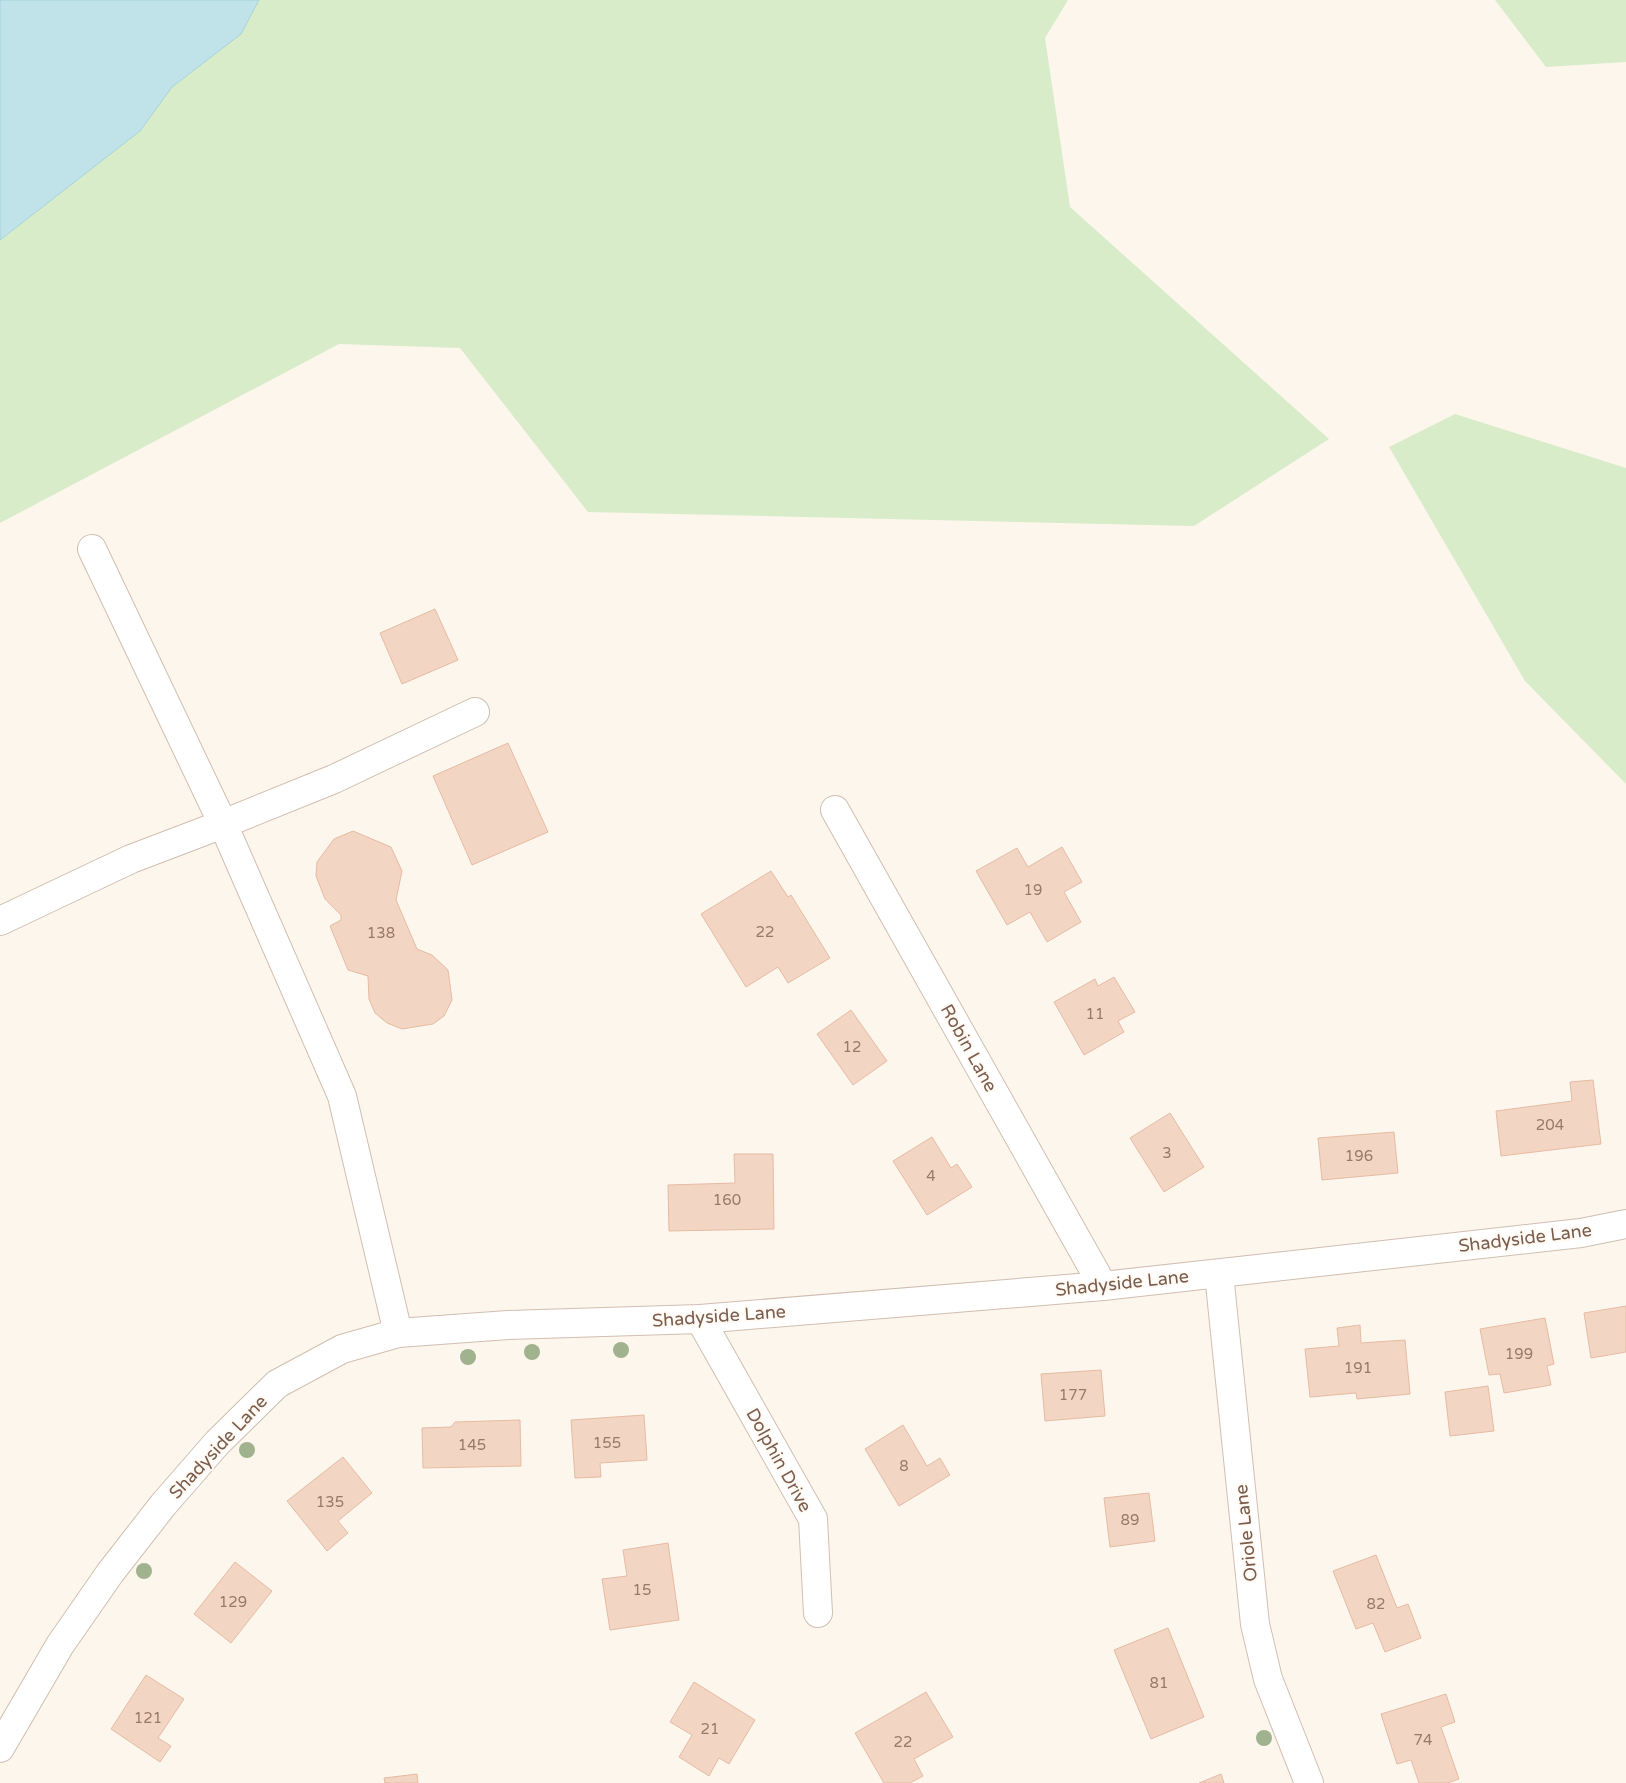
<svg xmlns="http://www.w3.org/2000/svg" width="1626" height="1783" viewBox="0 0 1626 1783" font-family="'Varela Round',sans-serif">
  <rect width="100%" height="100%" fill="#fdf6ec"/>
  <!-- green -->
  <g fill="#d8ecc9">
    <path d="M259,0H1068L1045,38L1070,207L1329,439L1194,526L588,512L460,348L339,344L0,523V240L140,131L172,87L241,34Z"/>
    <path d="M1495,0H1626V62L1546,67Z"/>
    <path d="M1455,414L1626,468V784L1525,681L1389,447Z"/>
  </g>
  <!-- water -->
  <path fill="#bfe3e8" stroke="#a5d3da" d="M0,0H259L241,34L172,87L140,131L0,240Z"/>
  <!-- building -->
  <g fill="#f3d5c3" stroke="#e6bba3">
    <path d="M435,609L458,660L402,684L380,633Z"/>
    <path d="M508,743L548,832L472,865L433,776Z"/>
    <path d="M353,831L391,847L402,871L396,900L417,949L432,955L448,970L452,1000L444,1016L433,1024L402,1029L387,1023L375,1013L369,999L368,976L348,970L330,926L341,920V915L325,899L316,876L317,862L334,839Z"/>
    <path d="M1062,847L1082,882L1064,892L1081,922L1047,942L1030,912L1007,925L976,871L1017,848L1028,867Z"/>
    <path d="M771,871L788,897L791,895L830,958L788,983L778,967L746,987L701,914Z"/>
    <path d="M1114,977L1135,1012L1118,1021L1124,1032L1084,1055L1054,1002L1095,979L1098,986Z"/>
    <path d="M851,1010L887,1061L853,1085L817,1034Z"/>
    <path d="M1593,1080L1601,1144L1501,1156L1496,1111L1572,1101L1570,1082Z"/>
    <path d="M1170,1113L1204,1167L1164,1192L1130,1138Z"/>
    <path d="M1394,1132L1398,1173L1322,1180L1318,1138Z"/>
    <path d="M932,1137L951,1168L957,1164L972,1187L927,1215L893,1161Z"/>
    <path d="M734,1154H773L774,1229L669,1231L668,1185L735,1183Z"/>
    <path d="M1626,1306V1352L1591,1358L1584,1313Z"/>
    <path d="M1545,1318L1554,1364L1547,1366L1551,1385L1504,1393L1500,1374L1489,1375L1480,1329Z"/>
    <path d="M1360,1325L1361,1343L1405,1340L1410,1394L1357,1399L1356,1393L1310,1397L1305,1349L1339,1346L1337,1328Z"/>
    <path d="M1101,1370L1105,1416L1045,1421L1041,1374Z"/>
    <path d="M1488,1386L1494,1431L1450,1436L1445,1392Z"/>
    <path d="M644,1415L647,1460L600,1463L601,1477L575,1478L571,1420Z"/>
    <path d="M520,1420L521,1466L423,1468L422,1428L451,1427L455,1422Z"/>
    <path d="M903,1425L927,1466L940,1458L950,1475L899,1506L865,1449Z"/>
    <path d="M343,1457L372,1493L338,1521L348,1533L327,1551L287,1501Z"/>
    <path d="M1149,1493L1155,1541L1110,1547L1104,1498Z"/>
    <path d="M668,1543L679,1620L610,1630L602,1579L627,1576L623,1550Z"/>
    <path d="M1376,1555L1397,1608L1408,1604L1421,1638L1385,1652L1373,1623L1356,1629L1333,1571Z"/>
    <path d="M235,1562L272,1591L231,1643L194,1614Z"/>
    <path d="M1168,1628L1204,1717L1151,1739L1114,1650Z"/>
    <path d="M146,1675L184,1699L158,1738L171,1746L160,1762L111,1729Z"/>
    <path d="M694,1682L755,1720L729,1764L719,1758L709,1776L679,1757L692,1735L670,1722Z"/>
    <path d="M926,1692L953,1737L914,1759L923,1776L910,1783H884L855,1733Z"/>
    <path d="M1446,1694L1455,1722L1441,1727L1459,1779L1447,1783H1419L1411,1760L1397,1764L1381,1714Z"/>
    <path d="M417,1774L418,1783H385L384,1778Z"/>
    <path d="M1221,1774L1224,1783H1199Z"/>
  </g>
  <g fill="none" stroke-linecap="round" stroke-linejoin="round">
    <!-- minor casing -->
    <g stroke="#d1beb0" stroke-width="30">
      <g id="minor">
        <path d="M92,549L223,824L342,1096L398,1333"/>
        <path d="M835,810L1103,1286"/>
        <path d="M0,921L131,859L223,824L334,779L475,712"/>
        <path d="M1219,1274L1255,1624L1268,1679L1309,1783"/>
        <path d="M700,1319L813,1519L818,1613"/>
        <path d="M0,1748L60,1645L110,1573L163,1505L217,1443L277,1384L342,1349L398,1333L508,1325L700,1319L1103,1286L1581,1233L1626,1224"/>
      </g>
    </g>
    <!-- minor -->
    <use href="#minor" stroke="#fff" stroke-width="28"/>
  </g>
  <!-- trees -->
  <g fill="#a0b28e">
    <circle cx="621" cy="1350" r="8"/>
    <circle cx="532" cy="1352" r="8"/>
    <circle cx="468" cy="1357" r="8"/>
    <circle cx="247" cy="1450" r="8"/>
    <circle cx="144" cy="1571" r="8"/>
    <circle cx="1264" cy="1738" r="8"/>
  </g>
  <g text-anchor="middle" stroke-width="4" stroke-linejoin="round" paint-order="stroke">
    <!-- number labels -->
    <g font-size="15" fill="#987a6a">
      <text x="1033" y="895">19</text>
      <text x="765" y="937">22</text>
      <text x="381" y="938">138</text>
      <text x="1095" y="1019">11</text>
      <text x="852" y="1052">12</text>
      <text x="1550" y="1130">204</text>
      <text x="1167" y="1158">3</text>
      <text x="1359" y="1161">196</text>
      <text x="931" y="1181">4</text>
      <text x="727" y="1205">160</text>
      <text x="1519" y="1359">199</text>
      <text x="1358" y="1373">191</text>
      <text x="1073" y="1400">177</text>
      <text x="607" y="1448">155</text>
      <text x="472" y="1450">145</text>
      <text x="904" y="1471">8</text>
      <text x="330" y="1507">135</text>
      <text x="1130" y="1525">89</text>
      <text x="642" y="1595">15</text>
      <text x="233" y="1607">129</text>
      <text x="1376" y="1609">82</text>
      <text x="1159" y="1688">81</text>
      <text x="148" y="1723">121</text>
      <text x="710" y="1734">21</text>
      <text x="1423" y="1745">74</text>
      <text x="903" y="1747">22</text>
    </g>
    <!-- street labels -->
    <g font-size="18" fill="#7a5c4d" stroke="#fffaf3">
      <text transform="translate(969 1048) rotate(61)" y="6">Robin Lane</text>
      <text transform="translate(1525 1238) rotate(-7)" y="6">Shadyside Lane</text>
      <text transform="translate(1122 1283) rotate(-6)" y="6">Shadyside Lane</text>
      <text transform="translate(719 1316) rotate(-4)" y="6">Shadyside Lane</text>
      <text transform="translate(218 1447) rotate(-47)" y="6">Shadyside Lane</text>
      <text transform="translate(779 1460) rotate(61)" y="6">Dolphin Drive</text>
      <text transform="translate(1246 1533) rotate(-96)" y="6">Oriole Lane</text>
    </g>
  </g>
</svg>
